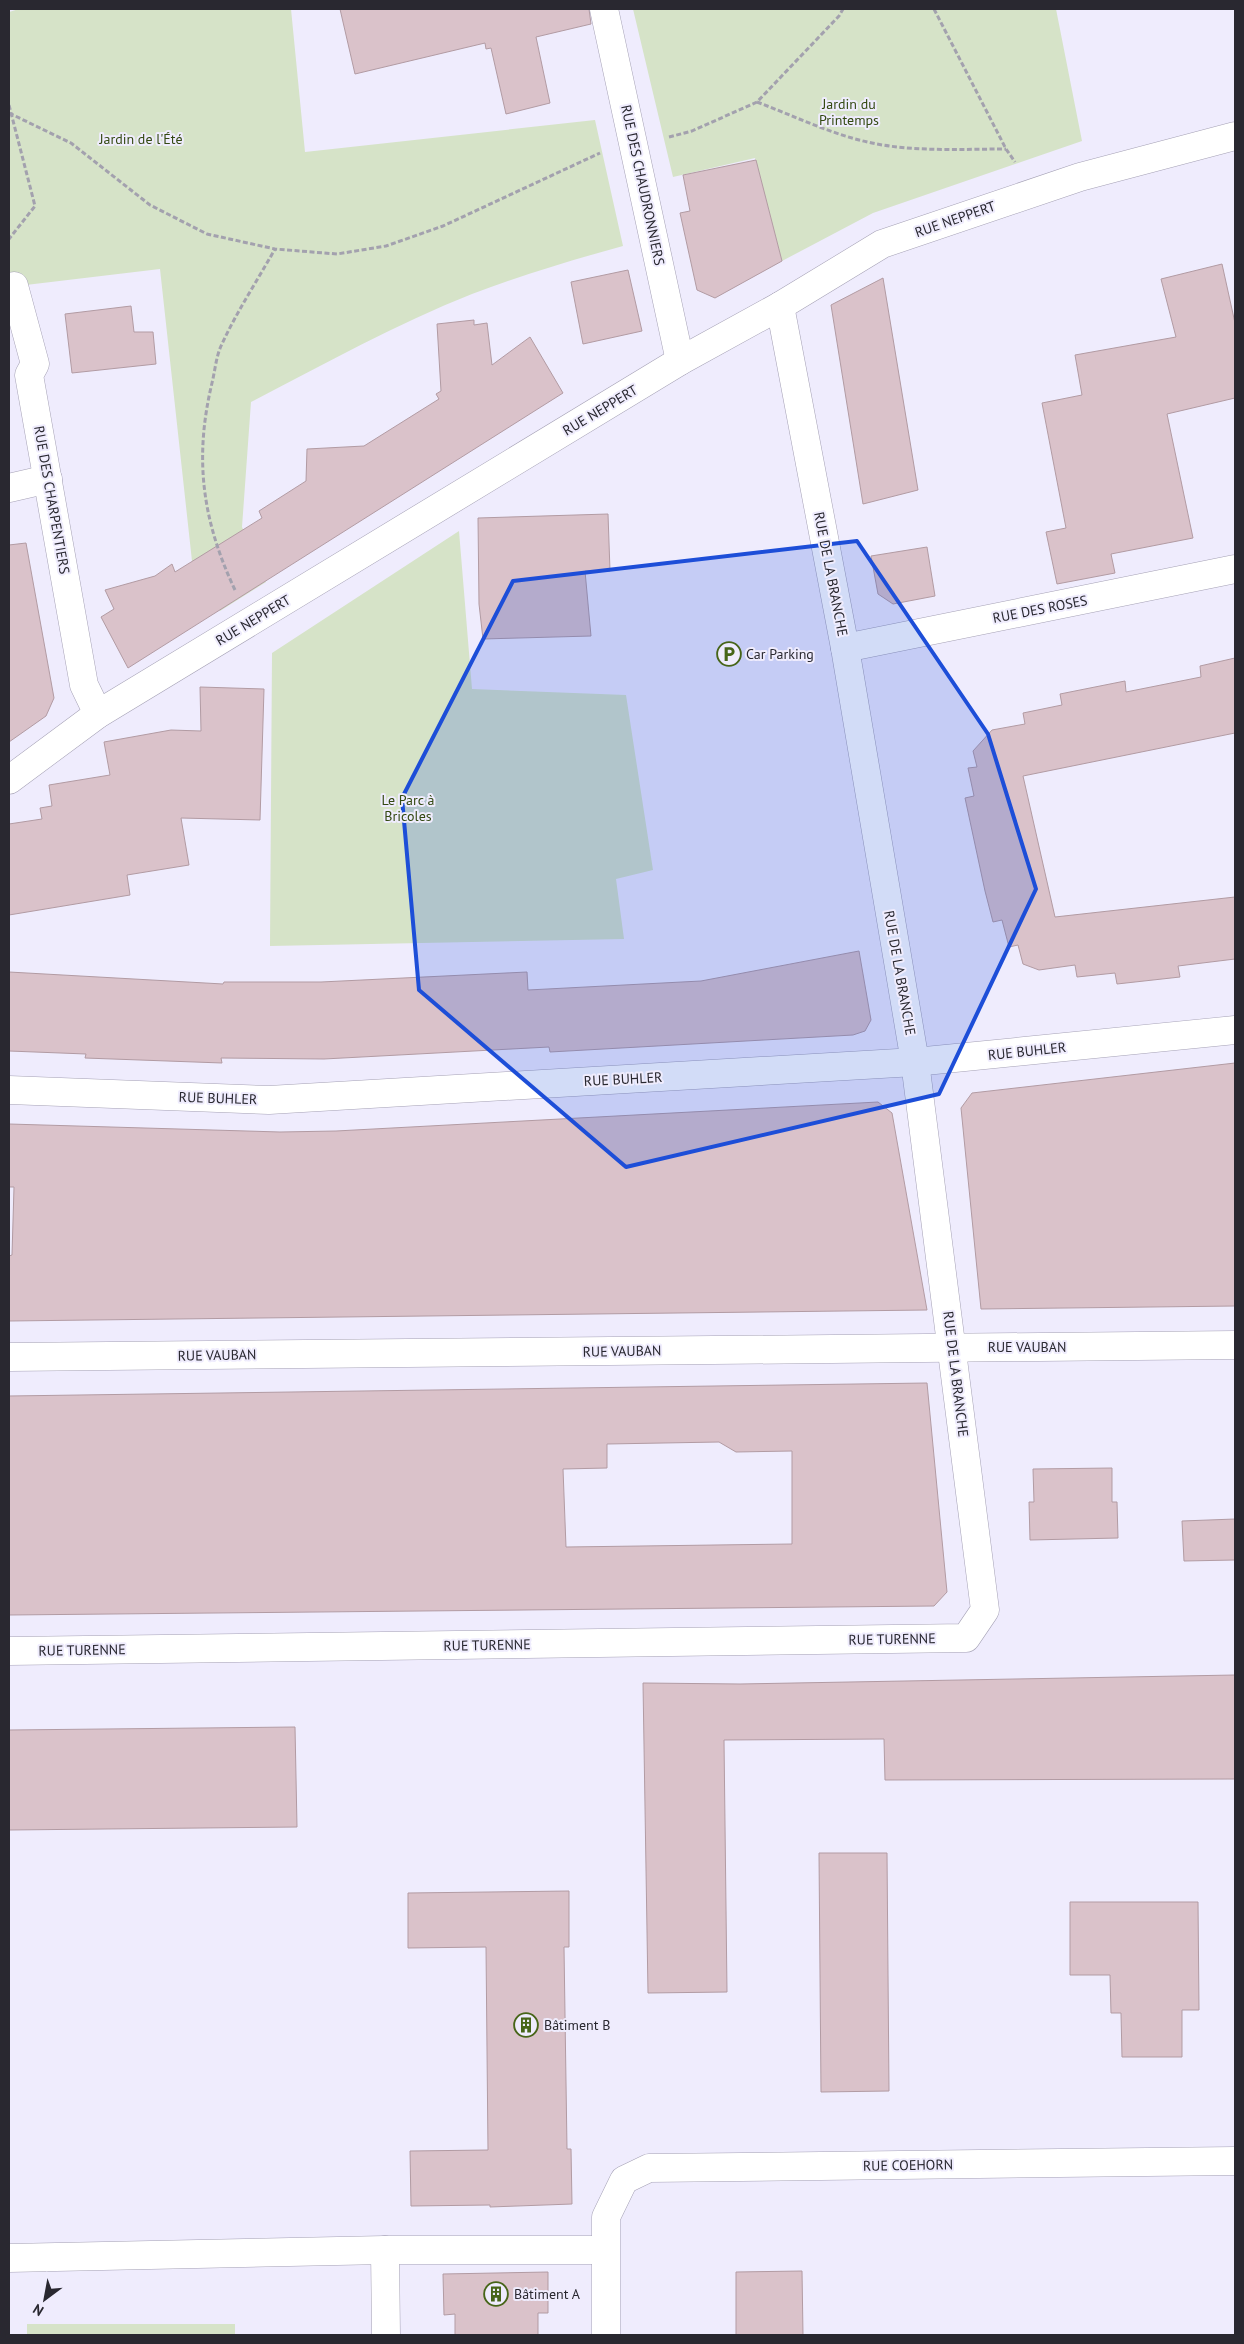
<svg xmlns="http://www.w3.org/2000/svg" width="1244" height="2344" viewBox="0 0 1244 2344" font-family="'PT Sans',sans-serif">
  <rect width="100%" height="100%" fill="#efecfd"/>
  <!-- green -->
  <g fill="#d6e3c8">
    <path d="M19,9H291L305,152L595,120L623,246C572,260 522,275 472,294C396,324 323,365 251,402L242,527L266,582L220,611L192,561L160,269L9,287V12Z"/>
    <path d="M633,9H1056L1082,141L873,213L782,261L755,158L673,177Z"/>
    <path d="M459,531L472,689L626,695L653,870L616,879L624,939L270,946L272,653Z"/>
    <rect x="27" y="2324" width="208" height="11"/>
  </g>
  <!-- building -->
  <g fill="#dac2ca" stroke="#b29ba3" fill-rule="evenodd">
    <path d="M340,9H589L591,24L536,37L550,103L506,114L491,48L486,49L485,43L355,74Z"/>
    <path d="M756,160L782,261L715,298L697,290L680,213L690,211L683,175Z"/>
    <path d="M1222,264L1235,323V398L1167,414L1193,538L1111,554L1115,573L1057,584L1046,532L1066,528L1042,403L1082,395L1075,355L1176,337L1161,279Z"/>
    <path d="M628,270L642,331L583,344L571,282Z"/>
    <path d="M883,278L918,490L863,504L831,305Z"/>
    <path d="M131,306L134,332H153L156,364L72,373L65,314Z"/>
    <path d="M474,320V325L487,323L492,365L530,337L563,393L128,668L101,617L114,609L105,590L155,576L172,564L175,572L262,518L259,511L306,481L307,449L364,446L439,399L436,394L441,391L437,324Z"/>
    <path d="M608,514L610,571H585L591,636L483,639L479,604L478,518Z"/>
    <path d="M26,543L54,698L46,716L9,742V545Z"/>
    <path d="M927,547L935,596L893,604L878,594L871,556Z"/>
    <path d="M1235,658V733L1023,776L1055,917L1235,897V959L1178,966L1180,977L1117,984L1115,973L1077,977L1075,965L1039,970L1023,964L1018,945L1009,947L1002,920L993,922L985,891L965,798L974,796L968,768L977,767L973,751L992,730L1025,724L1023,713L1062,705L1060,694L1125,681L1126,692L1201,677L1200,666Z"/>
    <path d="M200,687L264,689L260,820L181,818L189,865L127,875L130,895L9,915V824L42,819L40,808L52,806L49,785L110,775L104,742L171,730L201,731Z"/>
    <path d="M859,951L871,1020L865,1031L853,1035L550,1052L549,1047L324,1059L221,1058L222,1063L85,1058L86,1054L9,1051V972L223,984L224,982H321L527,972L528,990L701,981Z"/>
    <path d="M1235,1063V1306L981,1309L961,1108L972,1093Z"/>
    <path d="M878,1102L892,1113L927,1310L9,1321V1256L12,1255L14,1187H9V1124L280,1132L336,1131Z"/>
    <path d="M927,1383L947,1592L934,1606L9,1615V1396ZM719,1442L736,1452L792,1451V1544L566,1547L563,1469L607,1468V1444Z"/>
    <path d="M1112,1468V1502H1117L1118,1538L1030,1540L1029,1502H1034L1033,1469Z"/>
    <path d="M1235,1519V1560L1184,1561L1182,1521Z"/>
    <path d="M1235,1675V1779L885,1780L884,1739L724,1740L727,1992L648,1993L643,1683L740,1684Z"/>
    <path d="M295,1727L297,1827L9,1830V1730Z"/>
    <path d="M819,1853H887L889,2091L821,2092Z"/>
    <path d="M569,1891V1947H564L567,2149H571L572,2204L490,2207V2205L411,2206L410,2151L488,2150L486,1947L408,1948V1893Z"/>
    <path d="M1070,1902H1198L1199,2010H1182V2057H1122L1121,2013H1111L1110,1975H1070Z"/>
    <path d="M802,2271L803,2335H736V2272Z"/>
    <path d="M548,2272V2313H538V2335H455V2314L444,2315L443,2274Z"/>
  </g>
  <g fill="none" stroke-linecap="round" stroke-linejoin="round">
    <!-- minor casing -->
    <g stroke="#a5a1b5" stroke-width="29">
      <g id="minor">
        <path d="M604,9L680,361"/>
        <path d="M14,286L35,364L29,375L84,685L98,714"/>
        <path d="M9,488L48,479"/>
        <path d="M845,648L1235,569"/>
        <path d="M9,780L98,714L680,361L780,306L882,244L1080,177L1235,136"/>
        <path d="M9,1090L269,1100L915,1062L1235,1030"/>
        <path d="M9,1651L966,1638L985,1610L915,1062L845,648L780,306"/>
        <path d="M385,2250L386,2335"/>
        <path d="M9,2258L385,2250H605"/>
        <path d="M606,2335V2217L624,2180L649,2168L1235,2161"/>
      </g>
    </g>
    <!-- major casing -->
    <g stroke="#a5a1b5" stroke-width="29">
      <path id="major" d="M9,1357L1235,1345"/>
    </g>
    <!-- path -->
    <g stroke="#a3a1ae" stroke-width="3" stroke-dasharray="5 2.5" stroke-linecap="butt">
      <path d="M934,9L1006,149L1015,162"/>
      <path d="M757,102C794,116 833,135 872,143C914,152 963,149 1006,149"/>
      <path d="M9,105L35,206L9,239"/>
      <path d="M9,113L71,143L150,205L207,234L275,249L337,254L386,246L443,226L600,153"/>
      <path d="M669,137L692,131L757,102L839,16L843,9"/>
      <path d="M235,590C202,520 194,458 212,383C215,371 216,357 221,346C236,313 257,281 275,249"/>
    </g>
    <!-- minor -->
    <use href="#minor" stroke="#fff" stroke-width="28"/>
    <!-- major -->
    <use href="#major" stroke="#fff" stroke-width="28"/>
  </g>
  <!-- marked area -->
  <path fill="#1d4ed8" fill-opacity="0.2" stroke="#1d4ed8" stroke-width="4" stroke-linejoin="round" d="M857,541L988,734L1036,889L939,1094L626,1167L419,990L402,798L513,581Z"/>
  <!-- icons -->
  <defs>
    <g id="parking-ring" transform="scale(1.25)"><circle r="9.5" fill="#efecfd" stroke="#476518" stroke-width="1.5"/><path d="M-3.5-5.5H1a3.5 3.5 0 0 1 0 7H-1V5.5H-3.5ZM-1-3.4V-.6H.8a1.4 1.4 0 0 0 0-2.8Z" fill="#476518"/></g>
    <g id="building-ring" transform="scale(1.25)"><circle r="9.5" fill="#efecfd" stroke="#476518" stroke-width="1.5"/><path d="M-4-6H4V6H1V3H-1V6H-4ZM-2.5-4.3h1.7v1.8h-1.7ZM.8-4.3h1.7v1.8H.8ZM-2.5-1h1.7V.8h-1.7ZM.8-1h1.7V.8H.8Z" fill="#476518"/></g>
  </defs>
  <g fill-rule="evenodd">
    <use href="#parking-ring" x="729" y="654"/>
    <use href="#building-ring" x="526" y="2025"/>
    <use href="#building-ring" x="496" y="2294"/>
  </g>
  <g text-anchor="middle" stroke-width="4" stroke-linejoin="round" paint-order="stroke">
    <!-- park labels -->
    <g font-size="14" fill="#334911" stroke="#efecfd">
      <text x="849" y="109">Jardin du<tspan x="849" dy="16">Printemps</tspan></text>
      <text x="141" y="144">Jardin de l'Été</text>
      <text x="408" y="805">Le Parc à<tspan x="408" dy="16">Bricoles</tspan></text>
    </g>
    <!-- street labels -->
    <g font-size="14" fill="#292830" stroke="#efecfd">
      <text transform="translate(643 185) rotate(78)" y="5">RUE DES CHAUDRONNIERS</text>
      <text transform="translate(955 219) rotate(-19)" y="5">RUE NEPPERT</text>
      <text transform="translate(600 410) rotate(-31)" y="5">RUE NEPPERT</text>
      <text transform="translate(52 500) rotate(80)" y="5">RUE DES CHARPENTIERS</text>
      <text transform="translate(831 574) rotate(79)" y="5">RUE DE LA BRANCHE</text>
      <text transform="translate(1040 609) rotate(-11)" y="5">RUE DES ROSES</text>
      <text transform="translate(253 620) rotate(-31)" y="5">RUE NEPPERT</text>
      <text transform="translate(900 973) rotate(80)" y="5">RUE DE LA BRANCHE</text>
      <text transform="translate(1027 1051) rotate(-6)" y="5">RUE BUHLER</text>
      <text transform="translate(623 1079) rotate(-3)" y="5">RUE BUHLER</text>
      <text transform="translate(218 1098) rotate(2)" y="5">RUE BUHLER</text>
      <text x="1027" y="1352">RUE VAUBAN</text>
      <text transform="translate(622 1351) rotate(-1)" y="5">RUE VAUBAN</text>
      <text transform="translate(217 1355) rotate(-1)" y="5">RUE VAUBAN</text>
      <text transform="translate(956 1374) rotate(83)" y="5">RUE DE LA BRANCHE</text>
      <text transform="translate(892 1639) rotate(-1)" y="5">RUE TURENNE</text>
      <text transform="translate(487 1645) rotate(-1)" y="5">RUE TURENNE</text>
      <text transform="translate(82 1650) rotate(-1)" y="5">RUE TURENNE</text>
      <text transform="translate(908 2165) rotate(-1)" y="5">RUE COEHORN</text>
    </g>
    <!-- poi labels -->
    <g font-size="14" fill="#292830" stroke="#efecfd" text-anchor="start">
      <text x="746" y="659">Car Parking</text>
      <text x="544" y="2030">Bâtiment B</text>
      <text x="514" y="2299">Bâtiment A</text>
    </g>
  </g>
  <!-- border -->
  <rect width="1244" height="2344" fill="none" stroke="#292830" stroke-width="20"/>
  <!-- north arrow -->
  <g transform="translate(45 2299) rotate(212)" stroke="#efecfd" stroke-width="4" paint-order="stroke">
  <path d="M0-4L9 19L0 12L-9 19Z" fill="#292830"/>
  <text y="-8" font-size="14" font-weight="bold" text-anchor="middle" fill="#292830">N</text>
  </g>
</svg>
